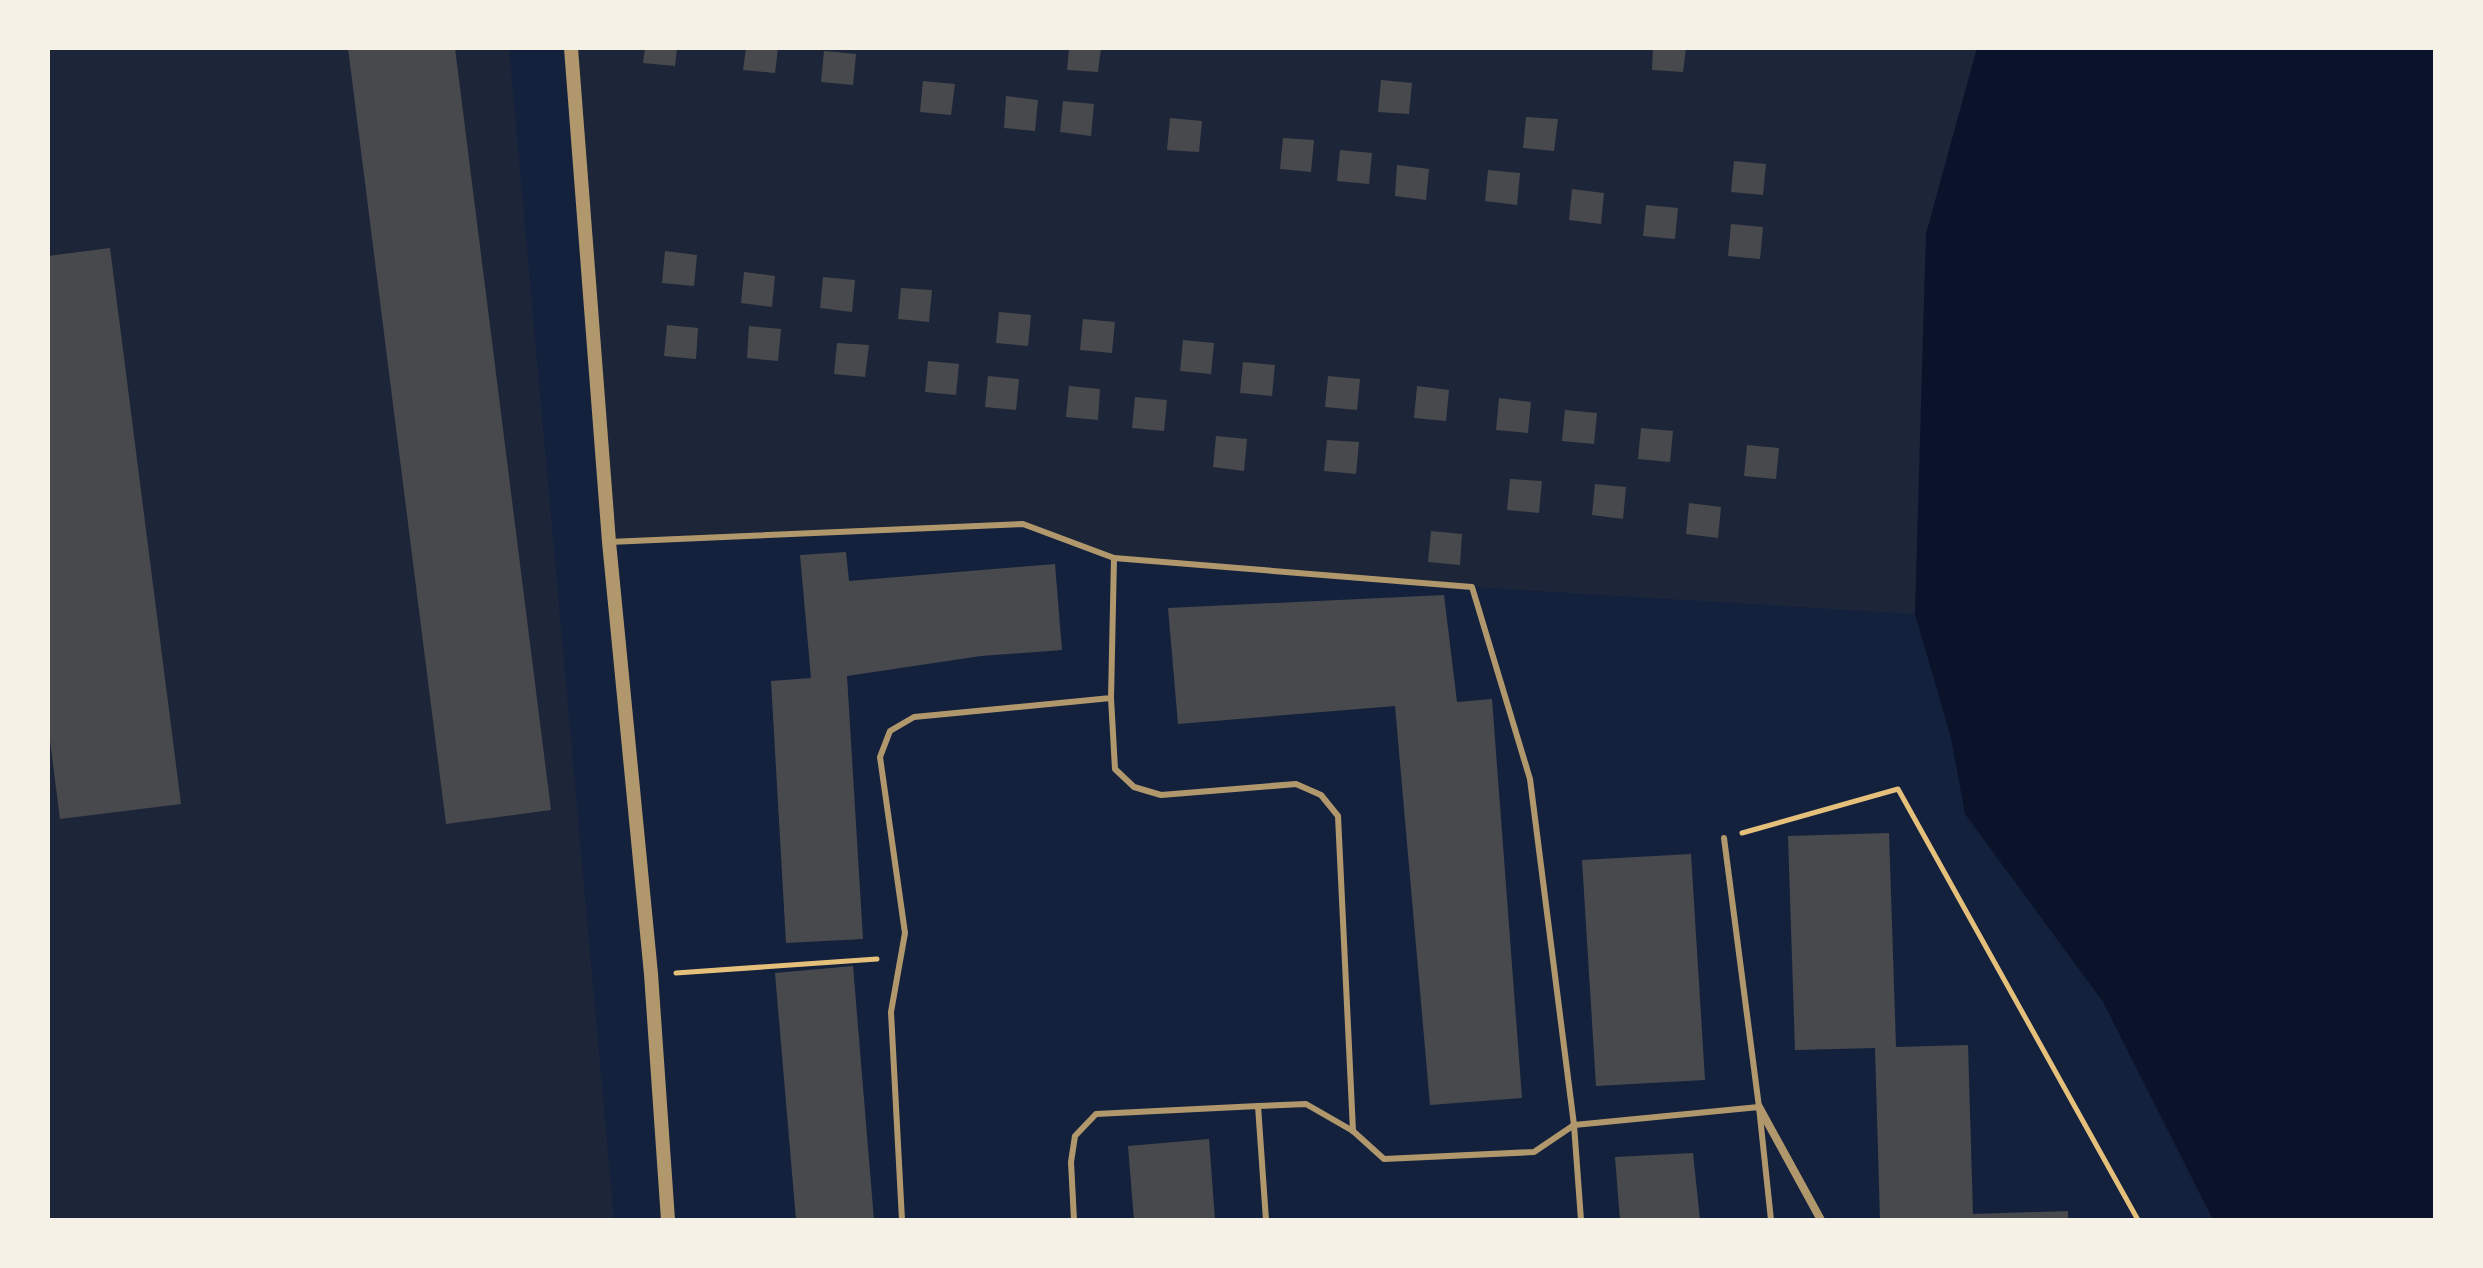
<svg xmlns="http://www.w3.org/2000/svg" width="2483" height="1268" viewBox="0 0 2483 1268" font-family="Inter,sans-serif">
  <rect width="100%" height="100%" fill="#14213d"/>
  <!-- green -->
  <g fill="#1d2539">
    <path d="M48,48H509L614,1220H48Z"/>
    <path d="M571,48H1977L1926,234L1915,614L1472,587L1114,558L1023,524L609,542Z"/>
  </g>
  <!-- water -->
  <path fill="#0b132b" d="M1977,48H2435V1220H2213L2103,1002L1965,814L1951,738L1915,614L1926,234Z"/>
  <!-- building -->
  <g fill="#48494c">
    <path d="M348,48H455L551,810L446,824Z"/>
    <path d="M645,48H677L675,66L643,63Z"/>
    <path d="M746,48H778L775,73L743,70Z"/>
    <path d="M1069,48H1101L1098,72L1067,70Z"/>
    <path d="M1653,48H1686L1683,72L1652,70Z"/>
    <path d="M824,51L856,54L853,85L821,82Z"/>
    <path d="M1381,80L1412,83L1409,114L1378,112Z"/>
    <path d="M923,81L955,84L951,115L920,112Z"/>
    <path d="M1006,96L1038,100L1035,131L1004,128Z"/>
    <path d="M1063,101L1094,104L1091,136L1060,132Z"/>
    <path d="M1526,117L1558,119L1554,151L1523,148Z"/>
    <path d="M1170,118L1202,121L1199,152L1167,150Z"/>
    <path d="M1283,138L1314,140L1311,172L1280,169Z"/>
    <path d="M1340,150L1372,153L1369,184L1337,181Z"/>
    <path d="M1734,161L1766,164L1763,195L1731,192Z"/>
    <path d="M1397,165L1429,169L1426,200L1395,196Z"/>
    <path d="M1488,170L1520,173L1517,205L1485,201Z"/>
    <path d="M1572,189L1604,193L1601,224L1569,220Z"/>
    <path d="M1646,205L1678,208L1675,239L1643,236Z"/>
    <path d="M1731,224L1763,227L1760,259L1728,256Z"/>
    <path d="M110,248L181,804L60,819L48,725V256Z"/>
    <path d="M665,251L697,255L694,286L662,283Z"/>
    <path d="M744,272L775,276L772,307L741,303Z"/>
    <path d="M823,277L855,280L852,312L820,308Z"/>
    <path d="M901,288L932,290L929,322L898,319Z"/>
    <path d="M999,312L1031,315L1028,346L996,343Z"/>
    <path d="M1083,319L1115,322L1112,353L1080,350Z"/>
    <path d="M667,325L698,328L696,359L664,356Z"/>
    <path d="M749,326L781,329L778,361L747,358Z"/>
    <path d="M1183,340L1214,343L1211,374L1180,371Z"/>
    <path d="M837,343L869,345L865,377L834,374Z"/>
    <path d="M928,361L959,364L956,395L925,392Z"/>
    <path d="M1243,362L1275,365L1272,396L1240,393Z"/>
    <path d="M988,376L1019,379L1016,410L985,407Z"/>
    <path d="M1328,376L1360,379L1357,410L1325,407Z"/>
    <path d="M1069,386L1100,389L1098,420L1066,417Z"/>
    <path d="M1417,386L1449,390L1446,421L1414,418Z"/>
    <path d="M1135,397L1167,400L1164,431L1132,428Z"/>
    <path d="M1499,398L1531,402L1528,433L1496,430Z"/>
    <path d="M1565,410L1597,413L1594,444L1562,441Z"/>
    <path d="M1641,428L1673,431L1670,462L1638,459Z"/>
    <path d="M1216,436L1247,439L1244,471L1213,467Z"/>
    <path d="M1327,440L1359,442L1356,474L1324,471Z"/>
    <path d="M1747,445L1779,448L1776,479L1744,476Z"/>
    <path d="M1510,479L1542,481L1539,513L1507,510Z"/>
    <path d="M1595,484L1626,487L1623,519L1592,515Z"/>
    <path d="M1689,503L1721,507L1718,538L1686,534Z"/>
    <path d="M1431,531L1462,534L1460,565L1428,562Z"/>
    <path d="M846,552L849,581L1055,564L1062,650L981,656L847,676L863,939L786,943L771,681L811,678L800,555Z"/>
    <path d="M1444,595L1457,702L1492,699L1522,1098L1430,1105L1395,706L1178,724L1168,608Z"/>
    <path d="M1889,833L1896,1047L1968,1045L1973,1214L2068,1211V1220H1880L1875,1048L1795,1050L1788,836Z"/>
    <path d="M1691,854L1705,1080L1596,1086L1582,860Z"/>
    <path d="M853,966L874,1220H796L775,973Z"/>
    <path d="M1209,1139L1215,1220H1134L1128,1146Z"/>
    <path d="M1693,1153L1700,1220H1620L1615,1157Z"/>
  </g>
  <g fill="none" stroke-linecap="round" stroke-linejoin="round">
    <!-- path -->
    <g stroke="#e5c07b" stroke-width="5">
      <path d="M1742,833L1898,789L2138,1220"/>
      <path d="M676,973L877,959"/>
    </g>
    <!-- service -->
    <g stroke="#b1986c" stroke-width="6">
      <path d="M609,542L1023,524L1114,558L1472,587L1530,779L1574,1125L1759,1107L1771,1220"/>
      <path d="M1111,698L1115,769L1134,787L1161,795L1296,784L1321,795L1338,816L1353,1131"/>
      <path d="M1724,838L1759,1107"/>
      <path d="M1258,1106L1306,1104L1353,1131L1384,1159L1534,1152L1574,1125L1581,1220"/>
      <path d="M902,1220L891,1012L905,933L880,757L890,731L914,717L1111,698L1114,558"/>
      <path d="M1074,1220L1071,1162L1075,1136L1096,1114L1258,1106L1266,1220"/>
    </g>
    <!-- minor -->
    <path stroke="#b1986c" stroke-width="8" d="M1759,1107L1821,1220"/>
    <!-- tertiary -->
    <path stroke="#b1986c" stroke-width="14" d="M571,48L609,542L651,974L668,1220"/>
  </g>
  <!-- border -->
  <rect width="2483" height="1268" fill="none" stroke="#f6f1e7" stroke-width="100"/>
</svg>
